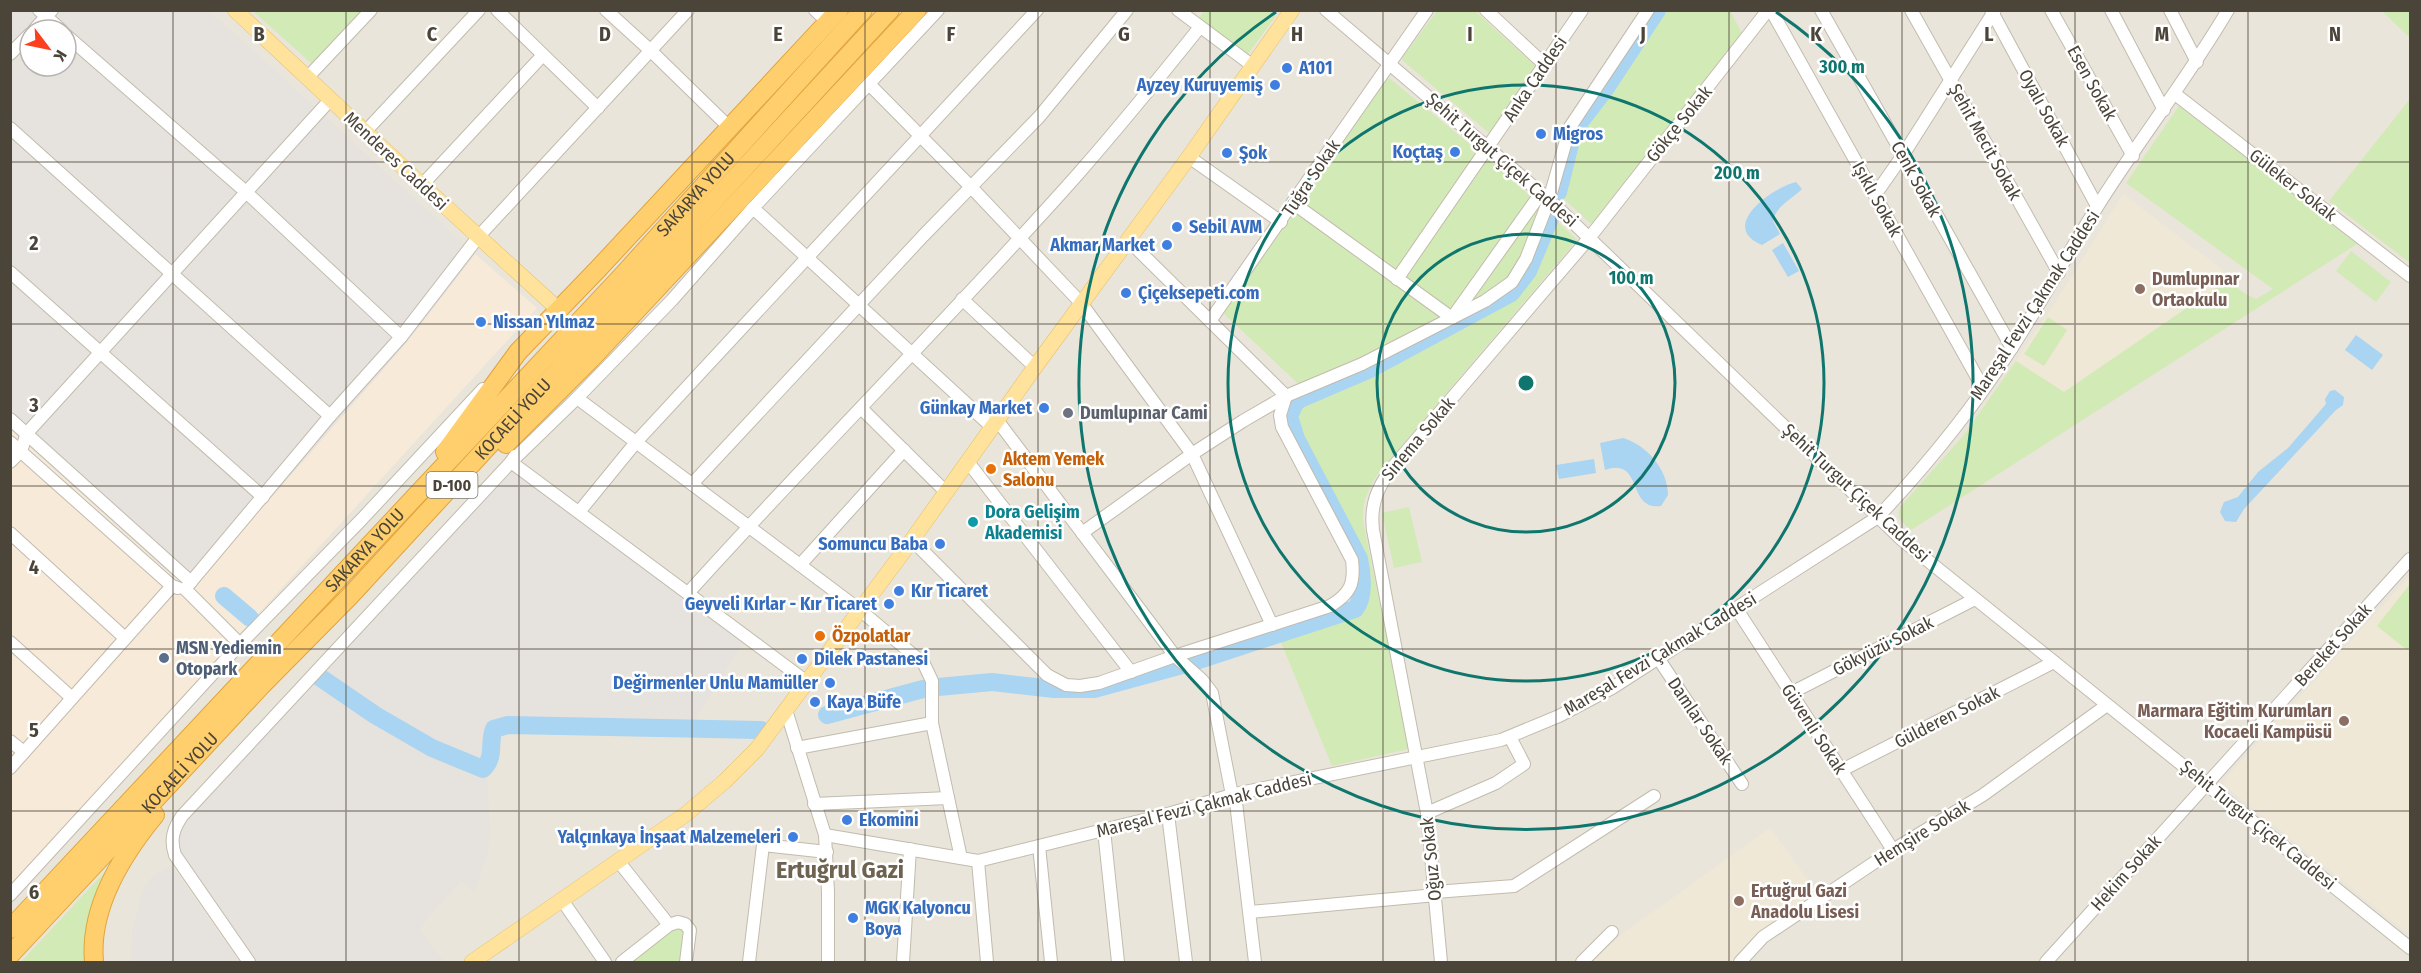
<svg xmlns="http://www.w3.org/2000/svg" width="2421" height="973" viewBox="0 0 2421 973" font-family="'Fira Sans Condensed',sans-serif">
  <rect width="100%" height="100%" fill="#f6f3ec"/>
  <!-- residential -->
  <path fill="#eae5da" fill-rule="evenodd" d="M10,11H2410V962H11ZM30,30H66V66H30Z"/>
  <!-- commercial -->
  <path fill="#f7ead8" d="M475,254L537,308L11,885V430L176,579L407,342Z"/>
  <!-- industrial -->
  <g fill="#e6e2dd" fill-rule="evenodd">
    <path d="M11,11H210L475,254L407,342L196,584L176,579L11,430ZM30,30H66V66H30Z"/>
    <path d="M511,471L516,472L745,640L692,725L498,724L489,732L490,754L482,766L432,746L377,714L318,676L374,717L431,750L487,772L490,833L487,856L474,892L461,881L427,918L420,931L445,962H256L188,866L180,851V828L318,676Z"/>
    <path d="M171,865L239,962H131L132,931L143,890L152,877Z"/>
  </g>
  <!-- education -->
  <g fill="#efe8d6">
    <path d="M2123,194L2232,277L2064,393L2016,361L2057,300Z"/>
    <path d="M2410,576V935L2224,785L2225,779Z"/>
    <path d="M1770,828L1818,894L1759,934L1734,962H1593L1621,935Z"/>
  </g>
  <!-- green -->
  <g fill="#d2eab5">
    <path d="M253,11H363L312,64Z"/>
    <path d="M1204,11V10L1277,11L1275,17L1248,54L1199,18Z"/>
    <path d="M1437,11H1475L1538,68L1494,129L1489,133L1403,61L1402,58Z"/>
    <path d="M1657,11H1730L1742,33L1591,224L1558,193L1570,144L1579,123L1605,89Z"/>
    <path d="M2382,11H2410V38Z"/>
    <path d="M1388,77L1510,177L1577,240L1381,470C1369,487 1362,500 1363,521L1409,749L1332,766L1278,635L1355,609C1367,596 1360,563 1355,548L1296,439C1286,415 1287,409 1308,393L1222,312L1288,222Z"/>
    <path d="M2410,99V263L2329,201Z"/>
    <path d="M2179,106L2357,244L1911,530C1902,522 1895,518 1901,506L1963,436L2016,361L2064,392L2232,277C2235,289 2245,294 2256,299L2273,289L2126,183Z"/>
    <path d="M2351,251L2391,282L2376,302L2336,271Z"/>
    <path d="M2048,317L2067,330L2044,366L2024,354Z"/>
    <path d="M1409,507L1422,562L1394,568L1382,513Z"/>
    <path d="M2410,584V646L2407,650L2377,626Z"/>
    <path d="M112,864L91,962H21Z"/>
    <path d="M675,929H681L685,932L681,962H630Z"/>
  </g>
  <!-- water -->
  <g fill="#a9d4f2">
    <path d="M1796,182L1802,189C1791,200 1777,205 1773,221L1780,234L1762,245C1718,227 1771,188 1796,182Z"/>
    <path d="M1783,243L1799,271L1788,277L1772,250Z"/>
    <path d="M2356,335L2383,355L2372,370L2345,350Z"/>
    <path d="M2335,390L2344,397L2343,405L2336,410L2244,509L2236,522L2225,521L2220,512L2224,502L2238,497L2258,472L2288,448L2326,404L2325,399L2330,391Z"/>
    <path d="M1623,438C1647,445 1668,470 1668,495L1661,506C1626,511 1644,456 1605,470L1600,443Z"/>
    <path d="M1594,459L1596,473L1559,479L1556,465Z"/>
  </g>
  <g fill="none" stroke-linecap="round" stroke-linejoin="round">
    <!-- river -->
    <g stroke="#a9d4f2" stroke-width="18">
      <path d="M1558,192L1570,144L1579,123L1605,89L1657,10"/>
      <path d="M224,596L250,618"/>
      <path d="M318,676L375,715L432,748L483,769C496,756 488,744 494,729L508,725L761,730"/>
      <path d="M938,687L992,682L1054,689H1094L1193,662L1355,609C1365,598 1362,572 1359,559L1296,439L1289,416L1295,403L1300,399L1368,370L1511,293L1528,271L1551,216"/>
      <path d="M827,715L923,689"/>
    </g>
    <!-- minor casing -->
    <g stroke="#c2bbae" stroke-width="14">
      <g id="minor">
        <path d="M39,10L61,30"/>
        <path d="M497,10L598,108"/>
        <path d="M606,10L651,51L730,128"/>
        <path d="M815,10L828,22"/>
        <path d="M1178,10L1253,66"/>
        <path d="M1326,10L1555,205L1901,539L2410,948"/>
        <path d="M1486,10L1545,65"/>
        <path d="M1771,10L1983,388"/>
        <path d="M1821,10L2012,348"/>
        <path d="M1911,10L2059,273"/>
        <path d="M1991,10L2097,206"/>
        <path d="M2051,10L2133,156"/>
        <path d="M2111,10L2164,110"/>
        <path d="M2170,10L2197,62"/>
        <path d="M34,30L52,10"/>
        <path d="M66,35L246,192L401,337"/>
        <path d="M10,54L30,34"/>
        <path d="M307,78L371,10"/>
        <path d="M869,84L971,187L1081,303L1192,454L1272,625"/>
        <path d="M2175,94L2410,276"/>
        <path d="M10,128L330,416"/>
        <path d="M365,132L479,10"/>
        <path d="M1189,157L1281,222"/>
        <path d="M422,185L543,55"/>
        <path d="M1875,195L1903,155L1995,10"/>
        <path d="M1293,203L1452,318L1541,193"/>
        <path d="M753,208L992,427"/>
        <path d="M1128,240L1286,396"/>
        <path d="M10,272L263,497"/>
        <path d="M1397,279L1582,10"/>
        <path d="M962,299L1035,367"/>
        <path d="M1210,321L1427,10"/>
        <path d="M577,398L860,610L924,664L932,681V723L961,858"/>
        <path d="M861,408L946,492"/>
        <path d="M10,419L191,582"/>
        <path d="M997,420L1175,656L1202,680L1212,693L1232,795"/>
        <path d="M10,442L172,586L178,588"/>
        <path d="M515,456L511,462L807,682"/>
        <path d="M10,462L21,451L27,433L330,100"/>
        <path d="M968,462L1131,672"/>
        <path d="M692,484L923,236L1039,117L1127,10"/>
        <path d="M579,512L637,441L1037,10"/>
        <path d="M10,533L125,638"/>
        <path d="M1082,533L1192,454L1243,421L1286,396L1362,364L1485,301L1512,282L1526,259L1549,200L1570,127L1648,10"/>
        <path d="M912,540L1047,675L1066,685L1080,686L1099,683L1175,656L1330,606C1350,594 1355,584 1352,560L1282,427L1280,415L1286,396"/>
        <path d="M800,565L904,450"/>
        <path d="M689,592C816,451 952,316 1078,174C1120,126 1160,77 1200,27"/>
        <path d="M1736,608L1893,850"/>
        <path d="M10,642L72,698"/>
        <path d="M240,644L185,589L330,416L401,337L479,236L688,10"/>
        <path d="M1658,658L1742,784"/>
        <path d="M1791,693L1975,599"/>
        <path d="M786,710L825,835L828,892V962"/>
        <path d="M10,741L24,752"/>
        <path d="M797,748L932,723"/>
        <path d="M10,768L172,586"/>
        <path d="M1840,771L2054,662"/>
        <path d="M1235,794L1255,962"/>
        <path d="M814,804L948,798"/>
        <path d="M1427,813L1496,783L1524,764L1510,737"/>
        <path d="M1168,814L1186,962"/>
        <path d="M1104,830L1118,962"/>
        <path d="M825,835L978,861L1168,814L1235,794L1501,740L1559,716L1612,688L1878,517C1927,465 1974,407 2013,346C2042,301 2068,253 2097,207C2139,140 2188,78 2228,10"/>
        <path d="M1039,846L1051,962"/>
        <path d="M978,861L987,962"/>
        <path d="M619,862L669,925"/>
        <path d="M1435,892L1514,886L1654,796"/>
        <path d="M10,895L240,644L362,519L483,389"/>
        <path d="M562,900L605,962"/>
        <path d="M1250,912L1436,895"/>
        <path d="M249,962L175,855C170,840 173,829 182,816L511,462L577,398L672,300L753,208L938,10"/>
        <path d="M622,962L669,925L678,922L685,924L690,930L686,962"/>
        <path d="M749,962L763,845L827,852"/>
        <path d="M903,962L910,849"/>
        <path d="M1441,962L1427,813L1373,530C1370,505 1377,488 1392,468L1590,237L1768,10"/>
        <path d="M1582,962L1612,932"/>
        <path d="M1740,962L1763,937L1893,850L1983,795L2107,705"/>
        <path d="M2046,962L2410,559"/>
      </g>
    </g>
    <!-- major casing -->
    <g stroke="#e6c16a" stroke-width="16">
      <g id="major">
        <path d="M235,10L422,185L559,310"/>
        <path d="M472,962L686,814L725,781L757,749L912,540L1035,367L1189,157L1292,10"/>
      </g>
    </g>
    <!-- highway casing -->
    <g stroke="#e0a43c" stroke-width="20">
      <g id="highway">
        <path d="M506,444L590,360L917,10"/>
        <path d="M445,452L518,352L598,269L839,10"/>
        <path id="s1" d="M10,929L621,277L863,10"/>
        <path id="s2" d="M10,955L261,686L350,596L890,10"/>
        <path d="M94,962C89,908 122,855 155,815"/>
      </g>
    </g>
    <!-- minor -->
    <use href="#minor" stroke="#fff" stroke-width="12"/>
    <!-- major -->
    <use href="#major" stroke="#ffe39c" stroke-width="15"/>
    <!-- highway -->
    <use href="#highway" stroke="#ffcf6e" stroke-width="18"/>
  </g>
  <!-- grid -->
  <path fill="none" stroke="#4b4439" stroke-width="1.5" stroke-opacity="0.55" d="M173,10V962M346,10V962M519,10V962M692,10V962M865,10V962M1038,10V962M1210,10V962M1383,10V962M1556,10V962M1729,10V962M1902,10V962M2075,10V962M2248,10V962M10,162H2410M10,324H2410M10,486H2410M10,649H2410M10,811H2410"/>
  <!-- distance rings -->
  <g fill="none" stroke="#0f766e" stroke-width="3">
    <circle cx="1526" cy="383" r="149"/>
    <circle cx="1526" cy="383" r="298"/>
    <path d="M1776 12A447 447 0 1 1 1276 12"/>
  </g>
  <!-- markers -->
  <g fill="#3f7fe0" stroke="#fff" stroke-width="2">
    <circle cx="1287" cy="68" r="6"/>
    <circle cx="1275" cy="85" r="6"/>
    <circle cx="1541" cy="134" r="6"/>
    <circle cx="1455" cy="152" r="6"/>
    <circle cx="1227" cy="153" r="6"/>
    <circle cx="1177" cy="227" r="6"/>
    <circle cx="1167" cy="245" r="6"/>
    <circle cx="1126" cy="293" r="6"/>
    <circle cx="481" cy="322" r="6"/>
    <circle cx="1044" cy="408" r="6"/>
    <circle cx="940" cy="544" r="6"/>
    <circle cx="899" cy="591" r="6"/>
    <circle cx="889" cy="604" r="6"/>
    <circle cx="802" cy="659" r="6"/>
    <circle cx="830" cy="683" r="6"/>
    <circle cx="815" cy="702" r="6"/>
    <circle cx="847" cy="820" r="6"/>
    <circle cx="793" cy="837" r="6"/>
    <circle cx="853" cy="918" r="6"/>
  </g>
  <g fill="#8d6e63" stroke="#fff" stroke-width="2">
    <circle cx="2140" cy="289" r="6"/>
    <circle cx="2344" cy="721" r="6"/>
    <circle cx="1739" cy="901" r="6"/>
  </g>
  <circle fill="#6b7280" stroke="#fff" stroke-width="2" cx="1068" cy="413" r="6"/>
  <g fill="#e8710a" stroke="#fff" stroke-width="2">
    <circle cx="991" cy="469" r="6"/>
    <circle cx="820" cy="636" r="6"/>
  </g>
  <circle fill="#0f9aa8" stroke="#fff" stroke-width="2" cx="973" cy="522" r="6"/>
  <circle fill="#5c6f8a" stroke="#fff" stroke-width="2" cx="164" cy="658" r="6"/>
  <g text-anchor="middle" stroke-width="5" stroke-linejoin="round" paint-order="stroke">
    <!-- shield labels -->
    <rect fill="#fff" stroke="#817c74" stroke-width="1.5" x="426.5" y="472" width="51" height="26" rx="4.5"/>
    <g font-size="16" font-weight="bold" fill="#4b4439">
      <text x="452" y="491">D-100</text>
    </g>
    <!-- shop labels -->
    <g font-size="18" font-weight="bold" fill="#366cbe" stroke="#fff" text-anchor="start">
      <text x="1299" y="74">A101</text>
      <text x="1263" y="91" text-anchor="end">Ayzey Kuruyemiş</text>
      <text x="1553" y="140">Migros</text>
      <text x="1443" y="158" text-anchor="end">Koçtaş</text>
      <text x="1239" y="159">Şok</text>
      <text x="1189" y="233">Sebil AVM</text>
      <text x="1155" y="251" text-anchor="end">Akmar Market</text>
      <text x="1138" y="299">Çiçeksepeti.com</text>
      <text x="493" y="328">Nissan Yılmaz</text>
      <text x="1032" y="414" text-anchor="end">Günkay Market</text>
      <text x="928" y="550" text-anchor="end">Somuncu Baba</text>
      <text x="911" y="597">Kır Ticaret</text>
      <text x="877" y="610" text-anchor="end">Geyveli Kırlar - Kır Ticaret</text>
      <text x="814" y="665">Dilek Pastanesi</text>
      <text x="818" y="689" text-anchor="end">Değirmenler Unlu Mamüller</text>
      <text x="827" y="708">Kaya Büfe</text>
      <text x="859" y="826">Ekomini</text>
      <text x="781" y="843" text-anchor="end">Yalçınkaya İnşaat Malzemeleri</text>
      <text x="865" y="914">MGK Kalyoncu<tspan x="865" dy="21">Boya</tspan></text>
    </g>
    <!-- street labels -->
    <g font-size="18" fill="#4b4439" stroke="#fff">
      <text transform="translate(1535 79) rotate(-56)" y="6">Anka Caddesi</text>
      <text transform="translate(2092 83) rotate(61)" y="6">Esen Sokak</text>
      <text transform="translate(2044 108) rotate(61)" y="6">Oyalı Sokak</text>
      <text transform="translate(1679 124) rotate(-51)" y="6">Gökçe Sokak</text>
      <text transform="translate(1985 142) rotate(61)" y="6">Şehit Mecit Sokak</text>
      <text transform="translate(1502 160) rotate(41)" y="6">Şehit Turgut Çiçek Caddesi</text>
      <text transform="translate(396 161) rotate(43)" y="6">Menderes Caddesi</text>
      <text transform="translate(1311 178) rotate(-56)" y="6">Tuğra Sokak</text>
      <text transform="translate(1916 179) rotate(61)" y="6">Cenk Sokak</text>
      <text transform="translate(2293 185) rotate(38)" y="6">Güleker Sokak</text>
      <text dy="6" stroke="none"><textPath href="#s1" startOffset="1005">SAKARYA YOLU</textPath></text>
      <text transform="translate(1877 199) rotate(61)" y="6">Işıklı Sokak</text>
      <text transform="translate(2035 305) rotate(-57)" y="6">Mareşal Fevzi Çakmak Caddesi</text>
      <text dy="6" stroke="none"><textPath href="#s2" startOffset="735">KOCAELİ YOLU</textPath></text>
      <text transform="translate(1418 439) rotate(-50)" y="6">Sinema Sokak</text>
      <text transform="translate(1856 493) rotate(43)" y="6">Şehit Turgut Çiçek Caddesi</text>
      <text dy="6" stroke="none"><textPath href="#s1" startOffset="519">SAKARYA YOLU</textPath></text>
      <text transform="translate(2333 645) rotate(-48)" y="6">Bereket Sokak</text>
      <text transform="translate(1883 646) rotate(-27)" y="6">Gökyüzü Sokak</text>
      <text transform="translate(1660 654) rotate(-31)" y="6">Mareşal Fevzi Çakmak Caddesi</text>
      <text transform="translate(1947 717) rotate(-27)" y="6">Gülderen Sokak</text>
      <text transform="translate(1700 721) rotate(56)" y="6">Damlar Sokak</text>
      <text transform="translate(1814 729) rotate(57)" y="6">Güvenli Sokak</text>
      <text dy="6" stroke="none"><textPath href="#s2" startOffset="249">KOCAELİ YOLU</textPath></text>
      <text transform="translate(1204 805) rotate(-14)" y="6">Mareşal Fevzi Çakmak Caddesi</text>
      <text transform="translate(2258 825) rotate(39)" y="6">Şehit Turgut Çiçek Caddesi</text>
      <text transform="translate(1922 833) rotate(-32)" y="6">Hemşire Sokak</text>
      <text transform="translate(1431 859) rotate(-96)" y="6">Oğuz Sokak</text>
      <text transform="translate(2126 873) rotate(-48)" y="6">Hekim Sokak</text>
    </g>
    <!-- education labels -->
    <g font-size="18" font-weight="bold" fill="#785e54" stroke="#fff" text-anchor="start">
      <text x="2152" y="285">Dumlupınar<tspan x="2152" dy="21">Ortaokulu</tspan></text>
      <text x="2332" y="717" text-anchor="end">Marmara Eğitim Kurumları<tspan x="2332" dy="21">Kocaeli Kampüsü</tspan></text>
      <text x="1751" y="897">Ertuğrul Gazi<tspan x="1751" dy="21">Anadolu Lisesi</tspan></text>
    </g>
    <!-- worship labels -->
    <g font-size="18" font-weight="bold" fill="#5b616d" stroke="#fff" text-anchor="start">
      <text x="1080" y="419">Dumlupınar Cami</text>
    </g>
    <!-- food labels -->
    <g font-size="18" font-weight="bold" fill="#c56008" stroke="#fff" text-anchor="start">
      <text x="1003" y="465">Aktem Yemek<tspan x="1003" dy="21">Salonu</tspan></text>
      <text x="832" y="642">Özpolatlar</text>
    </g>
    <!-- culture labels -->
    <g font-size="18" font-weight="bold" fill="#0d838f" stroke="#fff" text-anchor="start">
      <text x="985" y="518">Dora Gelişim<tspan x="985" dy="21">Akademisi</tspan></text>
    </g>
    <!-- service labels -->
    <g font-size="18" font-weight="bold" fill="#4e5e75" stroke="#fff" text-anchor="start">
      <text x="176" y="654">MSN Yediemin<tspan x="176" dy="21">Otopark</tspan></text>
    </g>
    <!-- district labels -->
    <g font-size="24" font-weight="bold" fill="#6e6250" stroke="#fff">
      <text x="840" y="878">Ertuğrul Gazi</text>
    </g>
  </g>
  <g font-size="20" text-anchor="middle" font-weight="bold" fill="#4b4439" stroke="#fff" stroke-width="5" stroke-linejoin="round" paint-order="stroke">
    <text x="259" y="41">B</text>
    <text x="432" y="41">C</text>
    <text x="605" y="41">D</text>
    <text x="778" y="41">E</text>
    <text x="951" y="41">F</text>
    <text x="1124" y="41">G</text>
    <text x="1297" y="41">H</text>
    <text x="1470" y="41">I</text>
    <text x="1643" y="41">J</text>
    <text x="1816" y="41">K</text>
    <text x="1989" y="41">L</text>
    <text x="2162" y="41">M</text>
    <text x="2335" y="41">N</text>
    <text x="34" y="250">2</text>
    <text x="34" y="412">3</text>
    <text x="34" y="574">4</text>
    <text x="34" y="737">5</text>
    <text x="34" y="899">6</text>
  </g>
  <circle cx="1526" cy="383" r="9" fill="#0f766e" stroke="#fff" stroke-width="3"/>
  <g font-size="18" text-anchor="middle" font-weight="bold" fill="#0f766e" stroke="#fff" stroke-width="5" stroke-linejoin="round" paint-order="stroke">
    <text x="1842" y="73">300 m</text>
    <text x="1737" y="179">200 m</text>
    <text x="1631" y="284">100 m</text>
  </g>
  <!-- border -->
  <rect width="2421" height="973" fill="none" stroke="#4b4439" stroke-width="24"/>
  <!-- north arrow -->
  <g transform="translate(48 48) rotate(122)"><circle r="28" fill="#ffffff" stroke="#b7b4b0" stroke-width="1.5"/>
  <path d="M0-4.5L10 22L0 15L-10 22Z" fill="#fc3f1d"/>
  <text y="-9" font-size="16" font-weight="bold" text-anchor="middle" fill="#4b4439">K</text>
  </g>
</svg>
